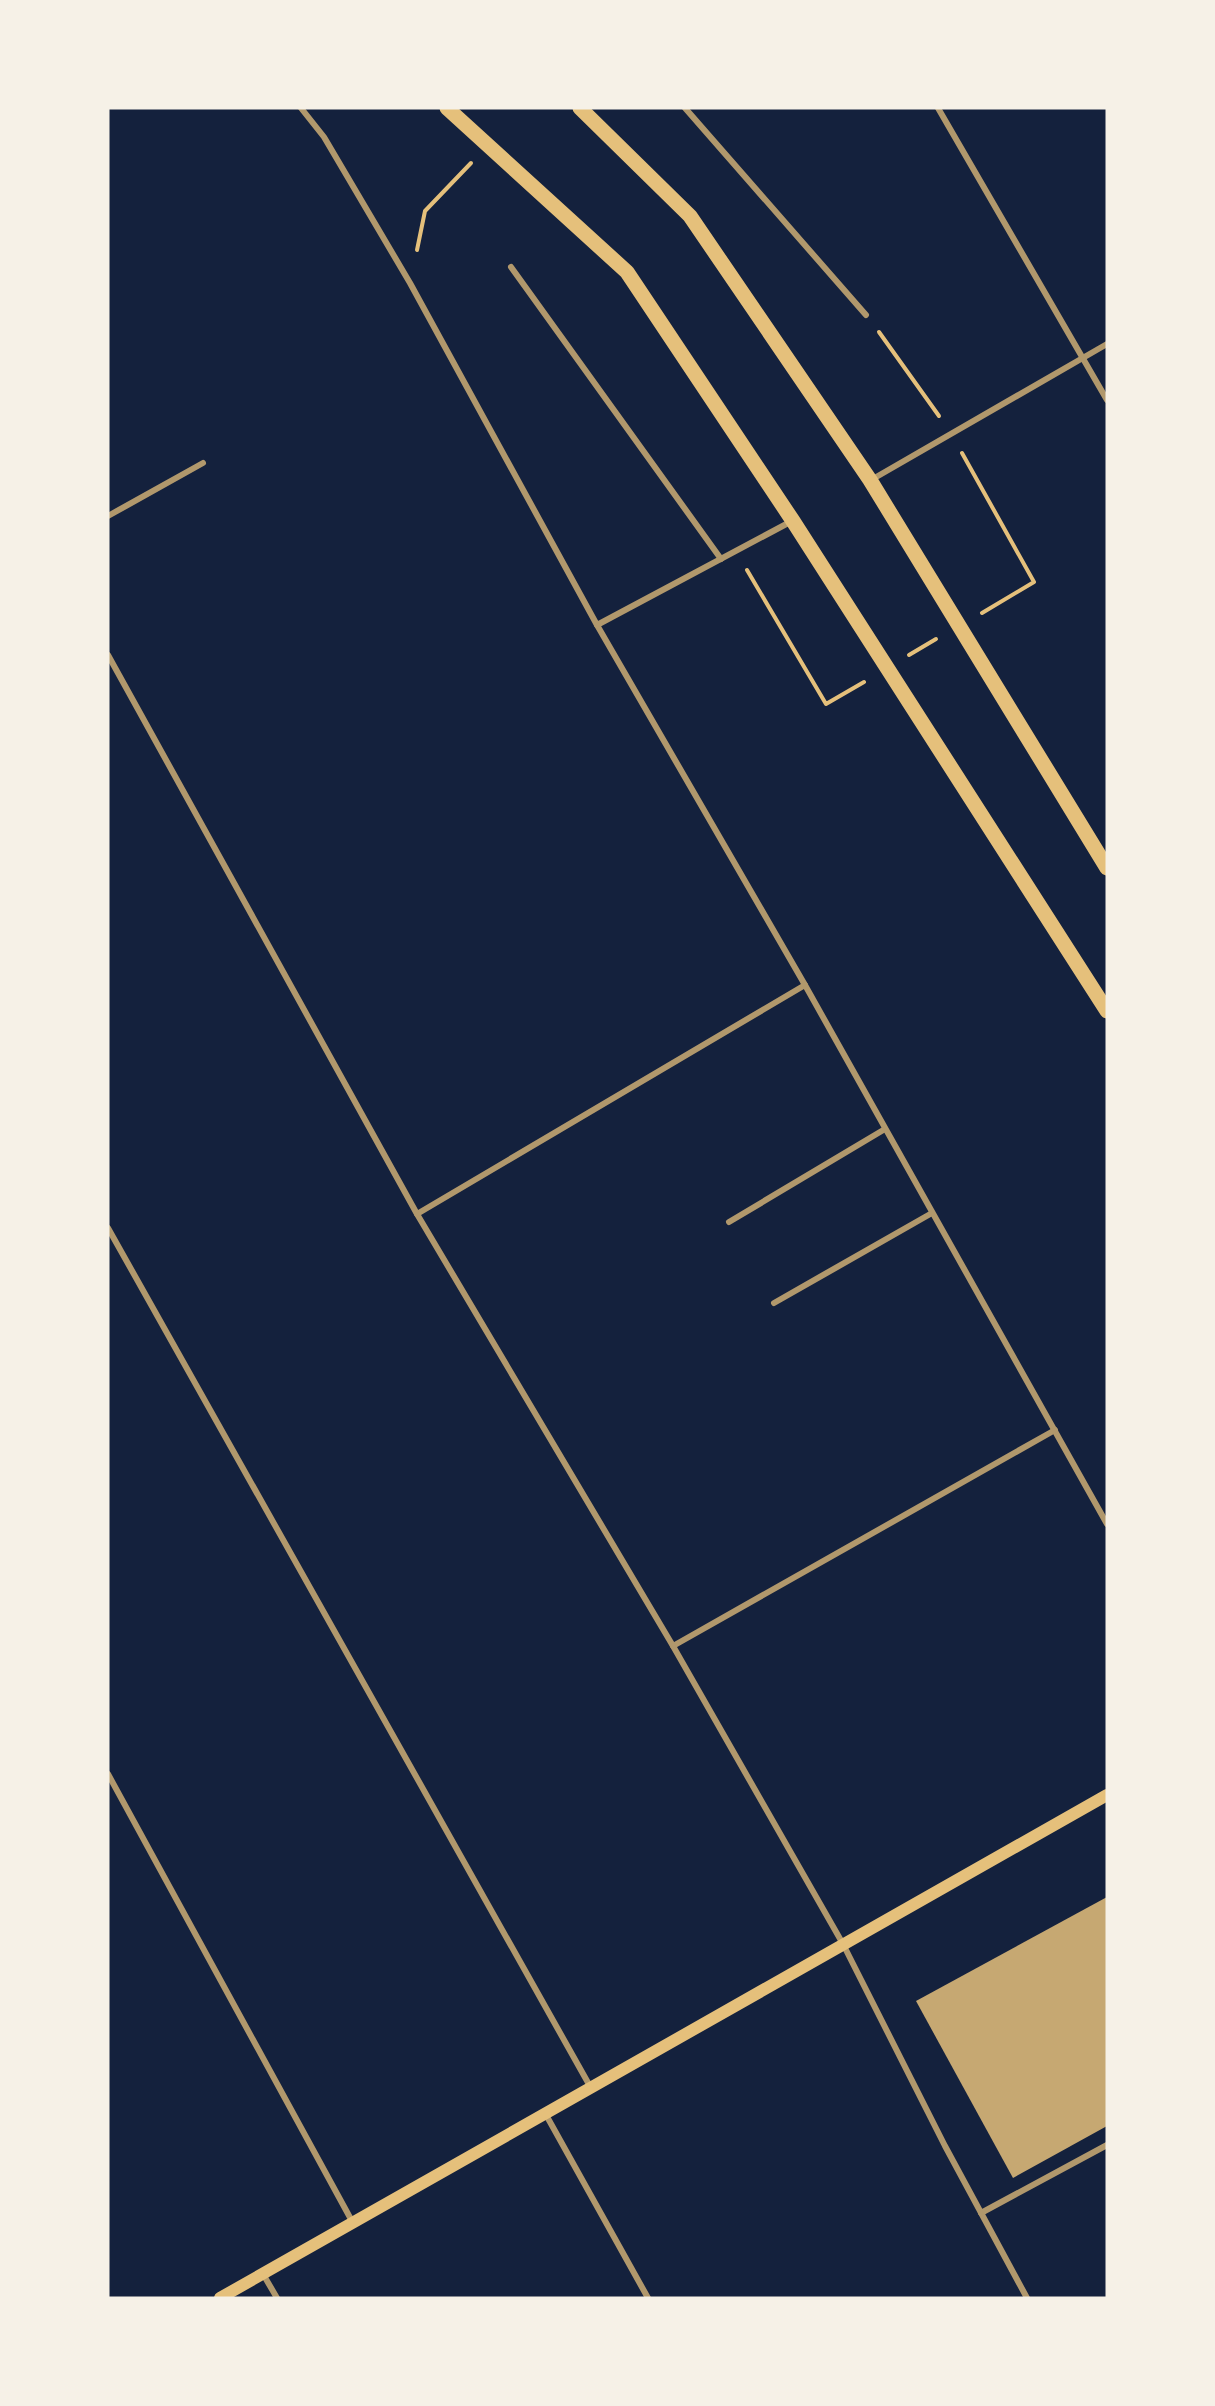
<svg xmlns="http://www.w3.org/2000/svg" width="1215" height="2406" viewBox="0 0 1215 2406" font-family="'Crimson Pro',serif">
  <rect width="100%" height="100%" fill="#14213d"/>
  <!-- building -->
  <path fill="#c6a872" d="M1107,1897V2126L1013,2178L916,2001Z"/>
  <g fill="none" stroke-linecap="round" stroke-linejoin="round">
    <!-- path -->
    <g stroke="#e5c07b" stroke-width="4">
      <path d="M417,250L425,211L471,163"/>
      <path d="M879,332L939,416"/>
      <path d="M962,453L1034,582L982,613"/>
      <path d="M747,570L826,704L864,682"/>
      <path d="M909,655L936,639"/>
    </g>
    <!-- minor -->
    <g stroke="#b1986c" stroke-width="6">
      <path d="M301,108L324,137L410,283L597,625L805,985L1107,1524"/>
      <path d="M685,108L866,315"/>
      <path d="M938,108L1107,400"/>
      <path d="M511,267L721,559"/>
      <path d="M871,480L1107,344"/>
      <path d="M108,516L203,463"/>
      <path d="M597,625L792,521"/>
      <path d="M108,655L417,1214L673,1646L843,1944L945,2146L1027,2298"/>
      <path d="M417,1214L805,985"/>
      <path d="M729,1222L885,1129"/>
      <path d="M108,1228L591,2088"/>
      <path d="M774,1303L932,1213"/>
      <path d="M673,1646L1055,1430"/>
      <path d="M108,1774L353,2223"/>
      <path d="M545,2113L648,2298"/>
      <path d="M981,2213L1107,2145"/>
      <path d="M263,2274L277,2298"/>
    </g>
    <!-- secondary -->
    <path stroke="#e5c07b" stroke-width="12" d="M220,2298L1107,1795"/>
    <!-- primary -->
    <g stroke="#e5c07b" stroke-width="15">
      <path d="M447,108L627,272L793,521L1107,1011"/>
      <path d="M580,108L690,216L870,480L1107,868"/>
    </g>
  </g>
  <!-- border -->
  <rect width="1215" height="2406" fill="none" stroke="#f6f1e7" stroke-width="219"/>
</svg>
